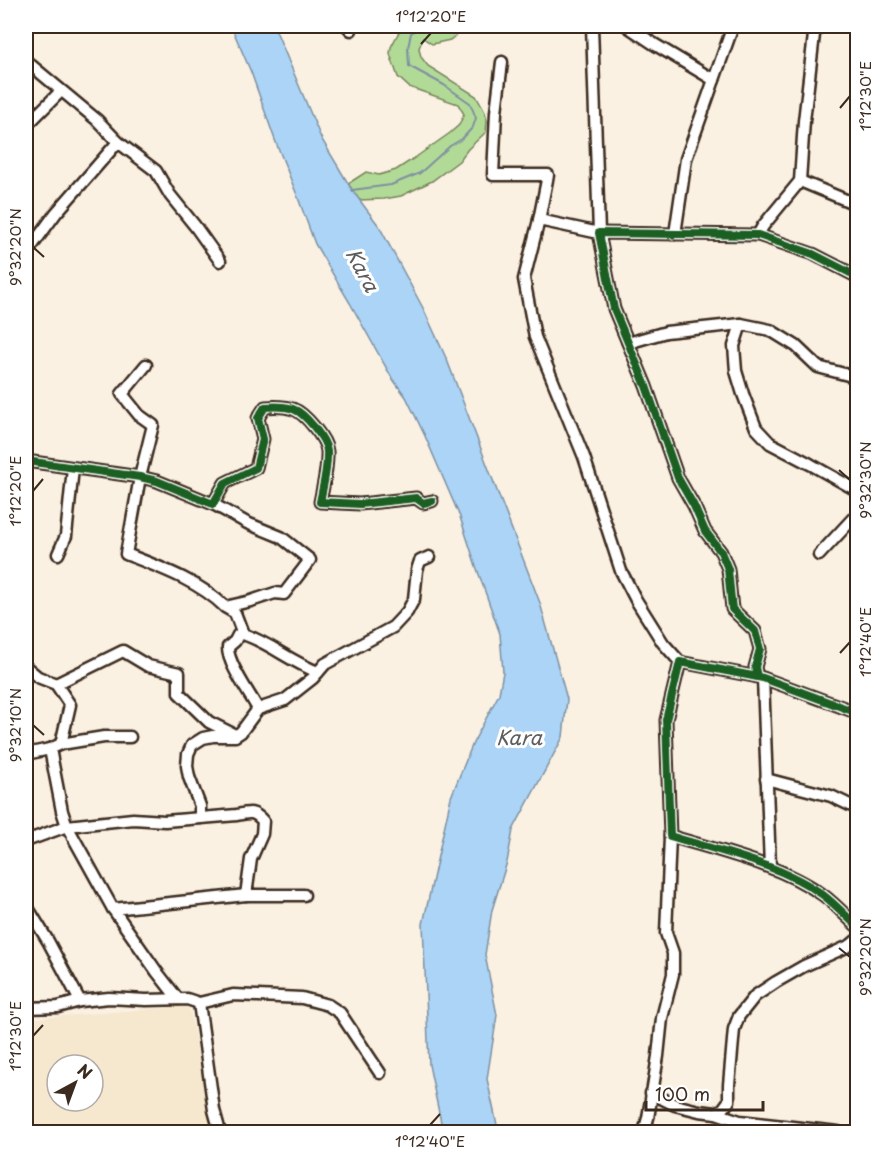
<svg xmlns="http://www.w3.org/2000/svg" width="883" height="1158" viewBox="0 0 883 1158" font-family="'Playpen Sans',sans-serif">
  <rect width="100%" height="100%" fill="#faf1e3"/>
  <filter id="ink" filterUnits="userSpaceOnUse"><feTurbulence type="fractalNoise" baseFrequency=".0167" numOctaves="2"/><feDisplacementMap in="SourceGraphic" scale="12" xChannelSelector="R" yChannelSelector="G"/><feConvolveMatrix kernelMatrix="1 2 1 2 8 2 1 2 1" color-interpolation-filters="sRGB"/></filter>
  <g filter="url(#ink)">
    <!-- built -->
    <path fill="#f6e7cf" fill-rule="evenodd" d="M187,1006L190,1011L212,1132H26V1019ZM57,1065H93V1101H57Z"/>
    <!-- green -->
    <path fill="#b2da97" stroke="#76825a" stroke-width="1.5" d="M405,26H465L460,32L450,40L432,44L423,38L419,48L421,57L428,66L476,96L485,112L487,121L486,132L468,149L459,161L432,181L401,196L384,199L359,200L349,185V183L366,172L379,175L396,170L416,157L450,133L459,125L464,114L458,104L409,87L398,77L390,54L391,47L400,30Z"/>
    <!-- water -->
    <path fill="#abd4f6" stroke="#7e90a0" stroke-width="1.5" d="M231,26H274L321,138L352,190L379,226L423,308L447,360L540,603L567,699L563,737L513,830L507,862L492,910L485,955L497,1015L487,1079L497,1125L500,1132H443L429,1065L423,924L451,797L473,743L499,694L503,672L500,634L476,566L460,517L425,436L406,397L392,378L350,303L315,244L297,195L275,140L251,72Z"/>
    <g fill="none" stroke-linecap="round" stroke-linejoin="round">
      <!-- stream -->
      <path stroke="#7e90a0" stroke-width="2" d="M352,190L391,185L420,173L450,146L462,139L473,127L476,118L470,103L444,85L409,66L408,48L411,33L421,26C436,33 441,34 455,26"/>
      <!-- minor casing -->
      <g stroke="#3b2a1e" stroke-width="15">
        <g id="minor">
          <path d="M347,26L351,30"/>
          <path d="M592,26L599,233L539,220L524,279L535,337L584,457L621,571L636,600L663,643L680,662"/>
          <path d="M627,26L654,44L714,80"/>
          <path d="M26,61L97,120L118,142L156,171L170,195L195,226L220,261"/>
          <path d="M502,62L496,112L493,175H548L539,220"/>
          <path d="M26,126L61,91"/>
          <path d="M800,181L858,205"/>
          <path d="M675,234L686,159L733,26"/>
          <path d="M758,235L763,226L800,181L804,121L815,26"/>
          <path d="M26,254L56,213L118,142"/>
          <path d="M741,324L734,346L736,371L743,394L756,428L770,443L810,464L858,491"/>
          <path d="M628,343L666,332L741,324L770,330L796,346L818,367L848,375L858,378"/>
          <path d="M146,365L122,394L139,415L153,425L140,477L126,554C159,567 199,581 225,607L251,601L275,593L284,594L310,560L281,537L247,523L213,504"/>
          <path d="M26,461L140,477L157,481L213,504L225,483L256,468L263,439L258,418L265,407C275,406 284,406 293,409C305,413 326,439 327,451C328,468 323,486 320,502L360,504L416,498L423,503L432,501"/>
          <path d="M58,554L66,536L73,468"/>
          <path d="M819,555L858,513"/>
          <path d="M225,607L235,613L243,634C270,643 291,662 318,672"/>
          <path d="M243,634L238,635L235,641L228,647C227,663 250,694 258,709"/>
          <path d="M26,667L38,677L56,684L70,705L61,744"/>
          <path d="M757,677L755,667L760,649L755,631L732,609L728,569L721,552L705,531L694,506L678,478L646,386L614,309L599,233L758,235L813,254L858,277"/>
          <path d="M763,678L770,867"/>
          <path d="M56,684L123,651L148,666L179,673V693L209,722L233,734"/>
          <path d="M858,713L763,678L680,662L666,720L670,836C719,851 782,865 823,895C835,904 846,916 858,927"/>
          <path d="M50,749L62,811L67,826L113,909L157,972L178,999"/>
          <path d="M26,754L50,749L61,744L104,737H130"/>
          <path d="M766,779L831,796L858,809"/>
          <path d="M200,818V806L189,777L187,766L188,754L192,745L203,738L213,736H235L241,732L258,709L285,700L313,678L325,664L393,627L407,612L414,599L417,570L420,561L429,557"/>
          <path d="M26,841L67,826L133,819L165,821L237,815C250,812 254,811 263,821L262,834L251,859L246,895"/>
          <path d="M26,905L48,941L80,1001"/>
          <path d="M113,909L246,895H304"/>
          <path d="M199,1003L214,1110L220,1132"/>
          <path d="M26,1008L58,1007L80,1001L109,998L146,1000L187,999L199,1003L233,995L302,998L328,1005L340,1013L380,1073"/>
          <path d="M651,1093L675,1105L699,1111L716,1113L723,1109L729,1101V1085L734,1029L739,1016L755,996L776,982L804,966L851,945L858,939"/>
          <path d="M716,1113L740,1121L838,1132"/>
          <path d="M644,1132L648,1118L658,1056L662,1018L673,974V953L666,933L670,836"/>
        </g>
      </g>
      <!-- minor -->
      <use href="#minor" stroke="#fff" stroke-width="10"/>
      <!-- cycleway casing -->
      <g stroke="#fff" stroke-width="11">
        <g id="cycleway">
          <path d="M26,461L140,477L157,481L213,504L225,483L256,468L263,439L258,418L265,407C275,406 284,406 293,409C305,413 326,439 327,451C328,468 323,486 320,502L360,504L416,498L423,503L432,501"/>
          <path d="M757,677L755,667L760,649L755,631L732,609L728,569L721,552L705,531L694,506L678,478L646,386L614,309L599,233L758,235L813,254L858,277"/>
          <path d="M858,713L763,678L680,662L666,720L670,836C719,851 782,865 823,895C835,904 846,916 858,927"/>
        </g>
      </g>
      <!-- cycleway -->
      <use href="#cycleway" stroke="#1b5e20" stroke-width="8"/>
    </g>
  </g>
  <!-- ticks -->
  <path fill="none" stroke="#3b2a1e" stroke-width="2" d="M421,44L431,33M840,108L850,96M33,247L44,257M839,470L850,480M33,491L43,479M840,653L850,642M33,725L44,735M839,948L850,957M33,1036L43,1025M430,1125L440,1114"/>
  <g text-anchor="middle" stroke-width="6" stroke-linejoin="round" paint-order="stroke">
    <!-- water labels -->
    <g font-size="20" font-style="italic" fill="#5d5d5f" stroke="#fff">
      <text transform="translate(362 270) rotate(62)" y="7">Kara</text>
      <text x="519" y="745">Kara</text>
    </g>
  </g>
  <!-- margin -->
  <rect width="883" height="1158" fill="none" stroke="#fff" stroke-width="66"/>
  <!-- north arrow -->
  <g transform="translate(75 1083) rotate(41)"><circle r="28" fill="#ffffff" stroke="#b1aaa5" stroke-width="1.5"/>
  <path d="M0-4.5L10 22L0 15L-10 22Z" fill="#3b2a1e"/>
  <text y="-9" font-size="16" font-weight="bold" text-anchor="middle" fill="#3b2a1e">N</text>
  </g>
  <!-- scale -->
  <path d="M646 1101v9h117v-9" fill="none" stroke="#3b2a1e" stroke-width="3"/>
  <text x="655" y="1101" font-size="18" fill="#3b2a1e" stroke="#ffffff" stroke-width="4.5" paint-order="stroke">100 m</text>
  <rect x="33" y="33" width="817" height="1092" fill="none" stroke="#3b2a1e" stroke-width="2"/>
  <g font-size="15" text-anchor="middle" fill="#3b2a1e">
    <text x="431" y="22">1°12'20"E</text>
    <text transform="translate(866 96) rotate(-90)" y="5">1°12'30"E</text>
    <text transform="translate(16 247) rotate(-90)" y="5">9°32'20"N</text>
    <text transform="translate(866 480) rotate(-90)" y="5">9°32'30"N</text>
    <text transform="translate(16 491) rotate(-90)" y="5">1°12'20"E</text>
    <text transform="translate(866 642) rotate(-90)" y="5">1°12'40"E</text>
    <text transform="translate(16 725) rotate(-90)" y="5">9°32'10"N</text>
    <text transform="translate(866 957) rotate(-90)" y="5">9°32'20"N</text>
    <text transform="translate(16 1036) rotate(-90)" y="5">1°12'30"E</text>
    <text x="430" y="1147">1°12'40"E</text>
  </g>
</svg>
